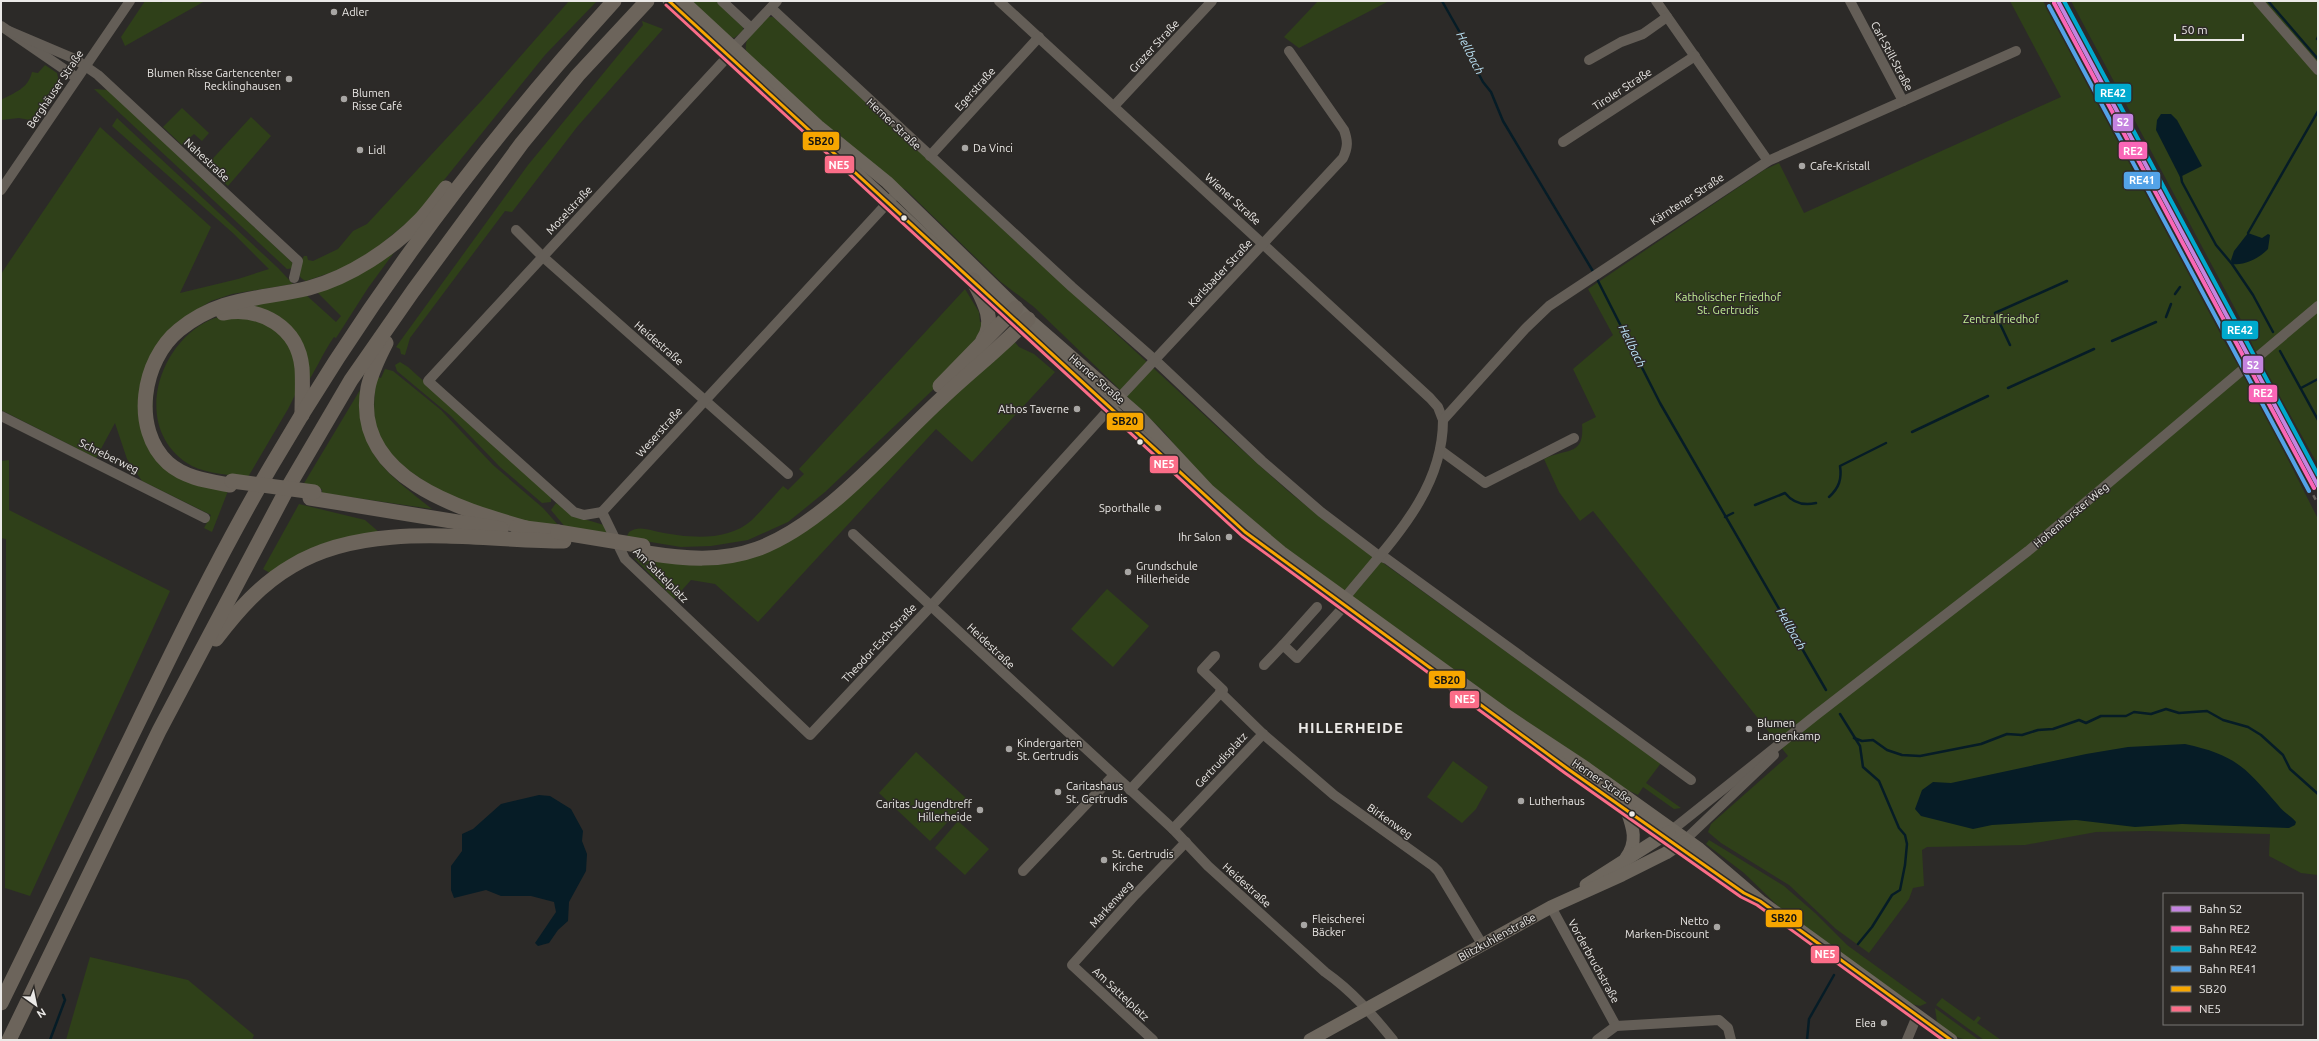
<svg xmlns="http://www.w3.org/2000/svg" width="2319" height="1041" viewBox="0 0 2319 1041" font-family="Ubuntu,sans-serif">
  <rect width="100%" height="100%" fill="#2c2a28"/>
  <!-- green -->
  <g fill="#2f4019">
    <path d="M145,1H159L161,3L164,1H205L125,46L121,37Z"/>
    <path d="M569,1H597L545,55L415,216L380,245L347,267L306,281C294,276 298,266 304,256H307L308,260L313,261L338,249L353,231L367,224L483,99Z"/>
    <path d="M691,1H716L743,27V31L734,38L727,36Z"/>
    <path d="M1318,1H1389L1299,48L1284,37Z"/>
    <path d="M2010,1H2043L2226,344L2245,374L2318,519V875L2301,873L2269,856L2270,834L2147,831L2096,832L2025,845L1927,847L1922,850L1924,886L1913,888L1909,899L1869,953L1836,929L1789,885L1721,843L1708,832L1711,824L1788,756L1593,511L1580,521L1559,492L1544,459C1566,448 1585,457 1582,424L1596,417L1573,369L1613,335L1588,289L1764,170L1779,163L1804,213L2061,97Z"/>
    <path d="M2071,1H2318V465L2255,352L2247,331Z"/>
    <path d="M768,17H773L777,20L1228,437L1288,491L1333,527L1661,763L1646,783L1681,808L1674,809L1643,787L1638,795L1615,784L1560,748L1263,532L1202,478L1164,432L1034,307L1001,282L906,190L895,184L830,130L747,54C741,38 757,28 768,17Z"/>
    <path d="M642,21L663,29L577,127L512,212L505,211L410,338L405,355L401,354L400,349L396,347L401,340L528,165L643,25Z"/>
    <path d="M45,65L57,73L59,82L35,121L19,118L1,120V100C15,92 28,89 32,72L38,73Z"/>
    <path d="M94,89L108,90L295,265L294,268L287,269Z"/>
    <path d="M182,108L209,133L202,141L194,134L182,145L163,127Z"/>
    <path d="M251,117L271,136L228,186L206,166Z"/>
    <path d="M117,118L278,268L293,284L232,294L211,301L176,323L165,334L155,350L151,449L228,491L212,532L204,528L211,515L142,481L127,459L115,423L96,458L1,410V274L100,127L211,227L180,293L238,279L269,269L234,234L112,126Z"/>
    <path d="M401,243L368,288L336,338L334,337C324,351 318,366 309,380L285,321L273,313L246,304L305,294L336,322L341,316L316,291Z"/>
    <path d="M965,289L979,312L980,322L987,321L985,330L938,385L825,492L788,522L748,540L711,546L681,547L626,538L629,532C639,525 649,530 659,532C688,538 728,542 752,520C763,509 773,497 783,486L788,490L804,474L799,469Z"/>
    <path d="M242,314L279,330L293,351L298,389L288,409L248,477C231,475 208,474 192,466C134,434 153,352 204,323C216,316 228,315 242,314Z"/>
    <path d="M1014,341L1019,347L1034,354L1055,372L972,462L936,429L758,622L715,584L691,580L674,599L634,558L680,564L770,550Z"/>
    <path d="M400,362L408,367L551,496V502L542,503L500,467L451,416L397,371L395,365Z"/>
    <path d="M385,369L393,371L441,410L493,465L543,508L559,526C545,524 531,523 517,520C476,511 404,479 382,442C370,422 375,397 376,376L381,378Z"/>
    <path d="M360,390C358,455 386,472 432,509L322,493V489L303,485Z"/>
    <path d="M9,460V510L170,591L30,896L5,888L6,539L1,538V461Z"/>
    <path d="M556,503L577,517L604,525L611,534L566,528L551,510Z"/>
    <path d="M299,504L365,520L380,533L270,573L263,569Z"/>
    <path d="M1107,589L1149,626L1113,667L1071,629Z"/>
    <path d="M916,752L968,800L930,841L879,793Z"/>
    <path d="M1453,761L1488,787L1476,809L1462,823L1427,797Z"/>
    <path d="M958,821L989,849L965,875L935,848Z"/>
    <path d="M1709,840L1784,886L1815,913L1847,945L1927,1003L1920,1006L1911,1004L1781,909L1744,873L1706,844Z"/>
    <path d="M90,957L188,980L254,1035L252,1040H66Z"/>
    <path d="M1942,998L1974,1021L1978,1016L1981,1018L1977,1023L2001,1040H1984L1936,1005Z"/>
    <path d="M1935,1008L1979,1040C1956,1040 1954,1036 1937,1022Z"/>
  </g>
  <!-- water -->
  <g fill="#061c26">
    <path d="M2161,114H2171L2177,120L2202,166L2180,177L2156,130L2157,120Z"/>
    <path d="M2248,233L2262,238L2268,234L2270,235L2268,249C2260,258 2244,266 2232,264L2231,260L2234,251Z"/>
    <path d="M2185,744C2236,755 2246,768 2278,805C2283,812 2291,816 2296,822L2295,825L2289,828L2182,824L2135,827L2076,820L1992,825L1973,829L1921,816L1915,809L1922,790L1933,782L1951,783L2086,754L2128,747Z"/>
    <path d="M539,795L550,796L571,809L583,831L582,841L587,854L586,871L569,902L568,921L558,930L549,943L538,946L535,943L556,912L554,902L531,896H501L486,890L454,898L451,890V866L462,851V834L473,829L501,804Z"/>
  </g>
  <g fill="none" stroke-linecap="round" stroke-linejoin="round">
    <!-- stream -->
    <g stroke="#061c26" stroke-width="2.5">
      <path d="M1442,1L1471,52L1475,67L1483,82L1491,92L1503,121L1594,273"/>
      <path d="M2268,1L2318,59"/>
      <path d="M2317,39L2318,37"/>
      <path d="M2181,176L2182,182L2216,245L2232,264L2253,295L2273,332"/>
      <path d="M2248,233L2318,111"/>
      <path d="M1596,277L1660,403L1826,690"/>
      <path d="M2175,294L2180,287"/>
      <path d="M2166,317L2171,304"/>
      <path d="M2112,341L2156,322"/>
      <path d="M2010,345L1995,313L2067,281"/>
      <path d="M2280,351L2318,420"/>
      <path d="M2008,388L2094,349"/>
      <path d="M2301,388L2318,379"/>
      <path d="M1912,432L1988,396"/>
      <path d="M1829,497C1839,488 1842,479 1840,466L1886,443"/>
      <path d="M1755,505L1785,493C1793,503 1803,506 1816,503"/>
      <path d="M1725,517L1733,513"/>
      <path d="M1840,714L1860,746L1863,767L1879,781L1899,828L1905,835L1907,844L1905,865L1900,890L1892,895L1872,927L1858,944"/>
      <path d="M1854,738L1862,741L1873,740L1887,750L1902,755L1920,756L1981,744L2007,734L2022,735L2038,730L2053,729L2079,720L2086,723L2101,716H2126L2134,712L2151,714L2166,709L2179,713L2207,711L2223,720L2248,727L2261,735L2283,755L2290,769L2318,794"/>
      <path d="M50,1040L65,1000L63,995"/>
      <path d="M1807,1040L1809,1019L1834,975"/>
    </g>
    <!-- minor -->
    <g stroke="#645e57" stroke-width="10">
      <path d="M722,1L751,28"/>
      <path d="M999,1L1430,398L1438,407L1443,420"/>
      <path d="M1656,1L1768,161"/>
      <path d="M1850,1L1903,101"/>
      <path d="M2258,1L2318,70"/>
      <path d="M771,8L1072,287L1155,360L1262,461L1321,512L1379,556L1387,559L1691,780"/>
      <path d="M1,26L77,78"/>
      <path d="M9,31L75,59L98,75L298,261L294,278"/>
      <path d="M733,48L777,1"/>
      <path d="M1589,60L1621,42L1643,34L1667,17"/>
      <path d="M1114,106L1212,1"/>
      <path d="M1563,142L1695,56"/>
      <path d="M930,156L1039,37"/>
      <path d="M1,190L130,1"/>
      <path d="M516,230L542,256L788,474"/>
      <path d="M1,416L205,518"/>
      <path d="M1440,450L1485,483L1574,438"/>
      <path d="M602,512L625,559L810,735L931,606L1121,396L1343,158C1348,147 1348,141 1344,130L1289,51"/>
      <path d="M602,512L584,515L574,512L428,381L732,52"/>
      <path d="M602,512L893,197"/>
      <path d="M853,534L1173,829L1208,866L1325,972C1352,991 1372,1014 1393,1040"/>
      <path d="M1344,599C1387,545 1443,494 1443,420L1525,329L1549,306L1768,161L2016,51"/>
      <path d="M1283,645L1317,607"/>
      <path d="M1264,665L1283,645L1297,658L1348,602"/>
      <path d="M1220,692L1263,734L1334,795L1433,866L1438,871L1482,944"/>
      <path d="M1130,790L1223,690L1202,670L1215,656"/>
      <path d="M1173,829L1263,734"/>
      <path d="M1672,830L1816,715L2028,551L2318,306"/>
      <path d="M1686,839L1774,755"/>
      <path d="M1023,871L1114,775"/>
      <path d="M1551,907L1616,1026"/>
      <path d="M1153,1040L1072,965L1135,895L1186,842"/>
      <path d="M1597,1040L1616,1026L1719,1020L1728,1028L1731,1040"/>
      <path d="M1907,1040L1917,1016"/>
    </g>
    <!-- major -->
    <g stroke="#6e675e" stroke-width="13">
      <path d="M669,1L695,25"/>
      <path d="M683,1L818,126L887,182L1028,319L1138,415L1208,490L1281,552L1506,715L1586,768L1698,848L1760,901L1951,1040"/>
      <path d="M709,39L782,105"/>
      <path d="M807,127L1183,476"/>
      <path d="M1548,754L1721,877"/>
      <path d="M1626,858C1638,842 1633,828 1627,811"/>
      <path d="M1586,885L1669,832"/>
      <path d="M1310,1040L1551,907L1622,875L1666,853L1684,841"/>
    </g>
    <!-- highway -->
    <g stroke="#6c645b" stroke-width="15">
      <path d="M973,280C982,298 997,321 983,340"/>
      <path d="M223,313C261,306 298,327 302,368C303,383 302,399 302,415"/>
      <path d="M386,343C379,357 371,372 368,388C352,478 460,509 526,528"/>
      <path d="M940,386L1016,308"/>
      <path d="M230,485C208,481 185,478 168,463C131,429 142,360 179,330C221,296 260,300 309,288C350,277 392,249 421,219C430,209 438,198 446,188"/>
      <path d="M310,498L501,529"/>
      <path d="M517,527L558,532"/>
      <path d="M647,553C685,559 721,562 757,549C824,525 889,447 941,399C969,372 1001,348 1028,319"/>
      <path d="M216,639C238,610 261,584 292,566C369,519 479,541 564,541"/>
      <path d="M1,1003C44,914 88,826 131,737C175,646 219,555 270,468C367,301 484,144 614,1"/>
      <path d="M9,1040L159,731L287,489L351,380L413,291L522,143L578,75L647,1"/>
    </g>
    <!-- rail -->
    <path stroke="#68645f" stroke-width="2.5" stroke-dasharray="5 5" stroke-linecap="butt" d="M2050,1L2318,504"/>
    <!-- highway-bridge -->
    <g stroke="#6c645b" stroke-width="15">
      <path d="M232,481L314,492"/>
      <path d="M558,532L643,546"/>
    </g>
    <!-- bus-1 casing -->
    <g stroke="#2d2a27" stroke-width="6">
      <path id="bus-1" d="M669,1L1245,532L1568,769L1744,893L1760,901L1951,1040"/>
    </g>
    <!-- bus-2 casing -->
    <g stroke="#2d2a27" stroke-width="6">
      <path id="bus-2" d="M666,5L1242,536L1565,773L1741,897L1757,905L1943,1040"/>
    </g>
    <!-- bus-1 -->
    <use href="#bus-1" stroke="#f7a600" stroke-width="3"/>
    <!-- bus-2 -->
    <use href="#bus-2" stroke="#fb6d88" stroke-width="3"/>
    <!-- rail-1 casing -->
    <g stroke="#2d2a27" stroke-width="7">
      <path id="rail-1" d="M2058,1L2318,486"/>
    </g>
    <!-- rail-2 casing -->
    <g stroke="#2d2a27" stroke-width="7">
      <path id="rail-2" d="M2054,3L2314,488"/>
    </g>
    <!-- rail-3 casing -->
    <g stroke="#2d2a27" stroke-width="7">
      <path id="rail-3" d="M2064,1L2318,475"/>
    </g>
    <!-- rail-4 casing -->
    <g stroke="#2d2a27" stroke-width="7">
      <path id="rail-4" d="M2049,6L2309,491"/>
    </g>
    <!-- rail-1 -->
    <use href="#rail-1" stroke="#c483df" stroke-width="4"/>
    <!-- rail-2 -->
    <use href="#rail-2" stroke="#fa66b7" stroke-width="4"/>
    <!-- rail-3 -->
    <use href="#rail-3" stroke="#00a9ce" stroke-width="4"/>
    <!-- rail-4 -->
    <use href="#rail-4" stroke="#53a3e8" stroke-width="4"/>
  </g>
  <!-- markers -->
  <g fill="#a8a6a4" stroke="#2d2a27" stroke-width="1.5">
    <circle cx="334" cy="12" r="4"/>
    <circle cx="289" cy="79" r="4"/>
    <circle cx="344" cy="99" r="4"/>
    <circle cx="965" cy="148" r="4"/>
    <circle cx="360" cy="150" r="4"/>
    <circle cx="1802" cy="166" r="4"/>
    <circle cx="1077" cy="409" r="4"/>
    <circle cx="1158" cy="508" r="4"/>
    <circle cx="1229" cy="537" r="4"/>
    <circle cx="1128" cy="572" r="4"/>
    <circle cx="1749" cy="729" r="4"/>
    <circle cx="1009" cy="749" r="4"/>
    <circle cx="1058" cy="792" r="4"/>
    <circle cx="1521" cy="801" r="4"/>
    <circle cx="980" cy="810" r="4"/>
    <circle cx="1104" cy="860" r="4"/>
    <circle cx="1304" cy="925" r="4"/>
    <circle cx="1717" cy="927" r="4"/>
    <circle cx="1884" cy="1023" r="4"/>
  </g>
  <g fill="#ebe9e7" stroke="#2d2a27" stroke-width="1.5">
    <circle cx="904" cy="218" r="3.5"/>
    <circle cx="1140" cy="442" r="3.5"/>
    <circle cx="1632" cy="814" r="3.5"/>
  </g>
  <g text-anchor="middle" stroke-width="3" stroke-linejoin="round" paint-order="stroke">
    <!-- poi labels -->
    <g font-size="11" fill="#ebe9e7" stroke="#2d2a27" text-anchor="start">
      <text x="342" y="16">Adler</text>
      <text x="281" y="77" text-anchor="end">Blumen Risse Gartencenter<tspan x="281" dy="13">Recklinghausen</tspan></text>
      <text x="352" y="97">Blumen<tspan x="352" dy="13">Risse Café</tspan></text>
      <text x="973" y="152">Da Vinci</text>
      <text x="368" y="154">Lidl</text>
      <text x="1810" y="170">Cafe-Kristall</text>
      <text x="1069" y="413" text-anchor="end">Athos Taverne</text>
      <text x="1150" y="512" text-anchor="end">Sporthalle</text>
      <text x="1221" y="541" text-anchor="end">Ihr Salon</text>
      <text x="1136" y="570">Grundschule<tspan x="1136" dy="13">Hillerheide</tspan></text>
      <text x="1757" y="727">Blumen<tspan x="1757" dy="13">Langenkamp</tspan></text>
      <text x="1017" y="747">Kindergarten<tspan x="1017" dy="13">St. Gertrudis</tspan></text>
      <text x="1066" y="790">Caritashaus<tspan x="1066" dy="13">St. Gertrudis</tspan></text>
      <text x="1529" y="805">Lutherhaus</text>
      <text x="972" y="808" text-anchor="end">Caritas Jugendtreff<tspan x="972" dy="13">Hillerheide</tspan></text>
      <text x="1112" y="858">St. Gertrudis<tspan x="1112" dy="13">Kirche</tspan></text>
      <text x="1312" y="923">Fleischerei<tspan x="1312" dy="13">Bäcker</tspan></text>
      <text x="1709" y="925" text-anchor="end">Netto<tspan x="1709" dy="13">Marken-Discount</tspan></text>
      <text x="1876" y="1027" text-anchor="end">Elea</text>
    </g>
    <!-- street labels -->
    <g font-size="11" fill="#ebe9e7" stroke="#2d2a27">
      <text transform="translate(1154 46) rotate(-47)" y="4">Grazer Straße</text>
      <text transform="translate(1892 56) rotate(62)" y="4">Carl-Still-Straße</text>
      <text transform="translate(55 89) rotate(-56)" y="4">Berghäuser Straße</text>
      <text transform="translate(975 89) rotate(-48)" y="4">Egerstraße</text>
      <text transform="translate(1622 89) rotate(-33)" y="4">Tiroler Straße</text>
      <text transform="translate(894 124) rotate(43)" y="4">Herner Straße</text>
      <text transform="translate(207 160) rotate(43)" y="4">Nahestraße</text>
      <text transform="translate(1233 199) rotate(42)" y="4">Wiener Straße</text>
      <text transform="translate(1687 199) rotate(-33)" y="4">Kärntener Straße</text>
      <text transform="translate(569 210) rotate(-47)" y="4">Moselstraße</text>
      <text transform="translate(1220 273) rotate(-47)" y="4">Karlsbader Straße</text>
      <text transform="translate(659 343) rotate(41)" y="4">Heidestraße</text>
      <text transform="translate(1097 379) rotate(41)" y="4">Herner Straße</text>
      <text transform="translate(659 432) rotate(-48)" y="4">Weserstraße</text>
      <text transform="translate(109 456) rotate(26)" y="4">Schreberweg</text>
      <text transform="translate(2071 515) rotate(-40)" y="4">Hohenhorster Weg</text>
      <text transform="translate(661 575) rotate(45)" y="4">Am Sattelplatz</text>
      <text transform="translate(879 643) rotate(-47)" y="4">Theodor-Esch-Straße</text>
      <text transform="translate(991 646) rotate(43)" y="4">Heidestraße</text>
      <text transform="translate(1221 760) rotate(-47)" y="4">Gertrudisplatz</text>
      <text transform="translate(1602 781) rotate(34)" y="4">Herner Straße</text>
      <text transform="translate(1390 821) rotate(35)" y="4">Birkenweg</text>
      <text transform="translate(1247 885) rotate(42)" y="4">Heidestraße</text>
      <text transform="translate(1111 904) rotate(-48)" y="4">Markenweg</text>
      <text transform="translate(1497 937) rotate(-29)" y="4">Blitzkuhlenstraße</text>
      <text transform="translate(1594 961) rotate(61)" y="4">Vorderbruchstraße</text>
      <text transform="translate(1121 994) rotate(43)" y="4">Am Sattelplatz</text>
    </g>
    <!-- park labels -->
    <g font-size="11" fill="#c4f196" stroke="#2d2a27">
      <text x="1728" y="301">Katholischer Friedhof<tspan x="1728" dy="13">St. Gertrudis</tspan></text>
      <text x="2001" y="323">Zentralfriedhof</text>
    </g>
    <!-- water labels -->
    <g font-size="12" font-style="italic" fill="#bae2f6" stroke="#2d2a27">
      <text transform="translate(1470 53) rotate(63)" y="4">Hellbach</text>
      <text transform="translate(1632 346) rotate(64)" y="4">Hellbach</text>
      <text transform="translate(1791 629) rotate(60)" y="4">Hellbach</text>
    </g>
    <!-- district labels -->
    <g font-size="15" font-weight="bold" letter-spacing="1" fill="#ebe9e7" stroke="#2d2a27">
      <text x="1351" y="733">HILLERHEIDE</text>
    </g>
  </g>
  <g stroke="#2d2a27" stroke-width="1.5">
    <rect x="2094" y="83" width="38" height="20" rx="4" fill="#00a9ce"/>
    <rect x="2112" y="113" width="22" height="19" rx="4" fill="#c483df"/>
    <rect x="802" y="131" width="38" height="20" rx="4" fill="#f7a600"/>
    <rect x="2118" y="141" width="30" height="19" rx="4" fill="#fa66b7"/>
    <rect x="824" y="155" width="31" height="19" rx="4" fill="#fb6d88"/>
    <rect x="2123" y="171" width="38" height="19" rx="4" fill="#53a3e8"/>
    <rect x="2221" y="320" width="38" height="20" rx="4" fill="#00a9ce"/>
    <rect x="2242" y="355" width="22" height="19" rx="4" fill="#c483df"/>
    <rect x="2248" y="384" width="30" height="19" rx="4" fill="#fa66b7"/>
    <rect x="1106" y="412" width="38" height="19" rx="4" fill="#f7a600"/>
    <rect x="1149" y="455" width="30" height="19" rx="4" fill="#fb6d88"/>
    <rect x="1428" y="670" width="38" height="19" rx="4" fill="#f7a600"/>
    <rect x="1449" y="690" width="31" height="19" rx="4" fill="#fb6d88"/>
    <rect x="1765" y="909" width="38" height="19" rx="4" fill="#f7a600"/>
    <rect x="1810" y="945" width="30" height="19" rx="4" fill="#fb6d88"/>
  </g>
  <g font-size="11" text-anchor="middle" font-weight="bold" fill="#fff">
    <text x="2113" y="97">RE42</text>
    <text x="2123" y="126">S2</text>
    <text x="2133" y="155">RE2</text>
    <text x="839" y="169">NE5</text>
    <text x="2142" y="184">RE41</text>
    <text x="2240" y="334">RE42</text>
    <text x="2253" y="369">S2</text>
    <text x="2263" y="397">RE2</text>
    <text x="1164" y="468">NE5</text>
    <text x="1465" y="703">NE5</text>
    <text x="1825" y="958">NE5</text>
  </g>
  <g font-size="11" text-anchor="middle" font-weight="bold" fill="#111">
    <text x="821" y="145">SB20</text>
    <text x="1125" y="425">SB20</text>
    <text x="1447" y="684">SB20</text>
    <text x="1784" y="922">SB20</text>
  </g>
  <!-- border -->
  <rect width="2319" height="1041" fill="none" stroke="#ebe9e7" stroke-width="4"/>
  <!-- legend -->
  <rect x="2163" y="893" width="140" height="132" fill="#2d2a27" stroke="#797674"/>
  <rect x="2171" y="906" width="20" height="6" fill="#c483df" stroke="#797674"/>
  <text x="2199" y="913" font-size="12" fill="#ebe9e7">Bahn S2</text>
  <rect x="2171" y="926" width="20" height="6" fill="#fa66b7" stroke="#797674"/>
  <text x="2199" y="933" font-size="12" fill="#ebe9e7">Bahn RE2</text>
  <rect x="2171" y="946" width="20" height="6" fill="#00a9ce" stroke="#797674"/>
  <text x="2199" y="953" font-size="12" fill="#ebe9e7">Bahn RE42</text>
  <rect x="2171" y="966" width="20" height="6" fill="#53a3e8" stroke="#797674"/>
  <text x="2199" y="973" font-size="12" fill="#ebe9e7">Bahn RE41</text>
  <rect x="2171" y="986" width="20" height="6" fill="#f7a600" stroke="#797674"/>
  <text x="2199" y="993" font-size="12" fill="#ebe9e7">SB20</text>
  <rect x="2171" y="1006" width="20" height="6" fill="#fb6d88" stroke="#797674"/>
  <text x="2199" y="1013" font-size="12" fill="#ebe9e7">NE5</text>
  <!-- north arrow -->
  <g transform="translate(36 1005) rotate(147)" stroke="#2d2a27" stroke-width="3" paint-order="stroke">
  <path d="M0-3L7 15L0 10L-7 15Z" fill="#ebe9e7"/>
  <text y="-6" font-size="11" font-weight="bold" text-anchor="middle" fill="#ebe9e7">N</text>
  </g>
  <!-- scale -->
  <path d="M2175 34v6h68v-6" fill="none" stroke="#ebe9e7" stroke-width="2"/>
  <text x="2181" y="34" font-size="12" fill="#ebe9e7" stroke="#2d2a27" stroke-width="3" paint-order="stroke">50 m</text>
</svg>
